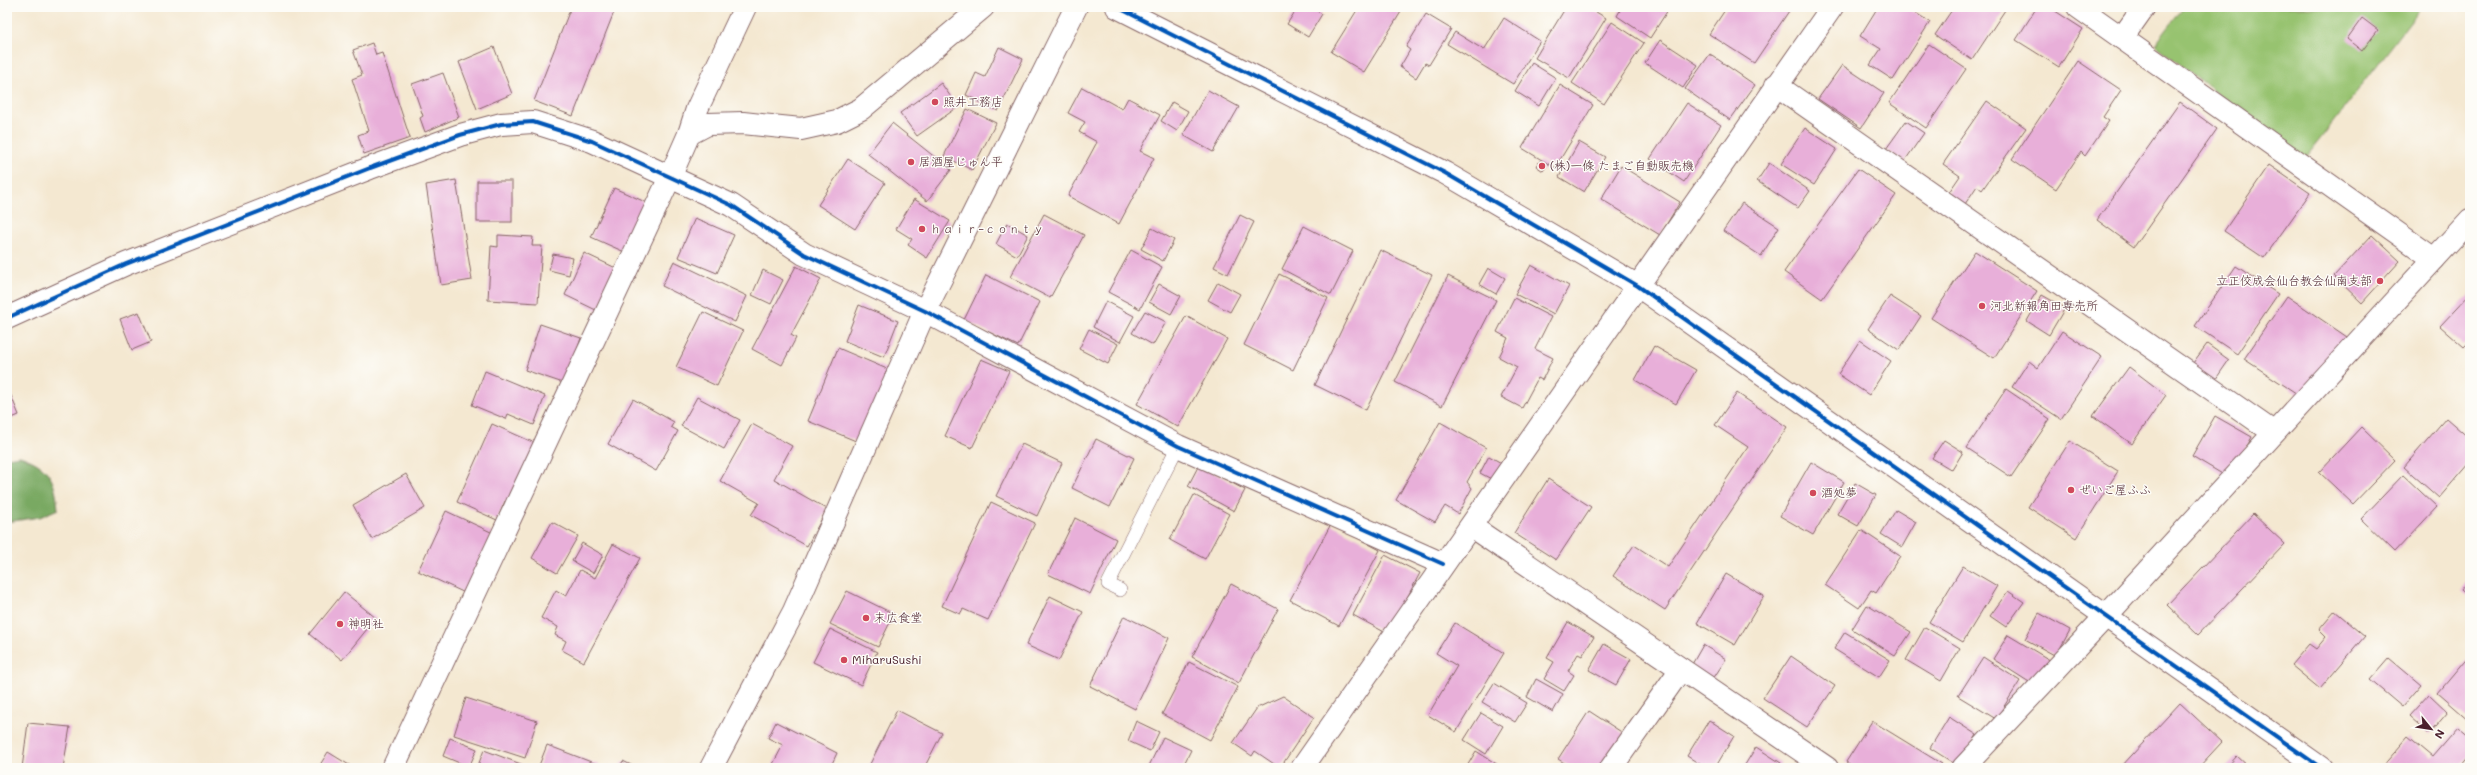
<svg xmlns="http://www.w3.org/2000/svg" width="2477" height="775" viewBox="0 0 2477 775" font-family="Mali,'Klee One',sans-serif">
  <rect width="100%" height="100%" fill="#fdfcf7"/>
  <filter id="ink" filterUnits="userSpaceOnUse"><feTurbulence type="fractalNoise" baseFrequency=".025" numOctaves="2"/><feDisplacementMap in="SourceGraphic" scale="8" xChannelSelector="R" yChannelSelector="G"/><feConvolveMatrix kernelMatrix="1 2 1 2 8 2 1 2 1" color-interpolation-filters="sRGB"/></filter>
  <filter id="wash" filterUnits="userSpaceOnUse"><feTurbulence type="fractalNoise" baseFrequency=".012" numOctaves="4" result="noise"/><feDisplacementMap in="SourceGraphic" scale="16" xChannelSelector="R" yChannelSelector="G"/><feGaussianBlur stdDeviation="0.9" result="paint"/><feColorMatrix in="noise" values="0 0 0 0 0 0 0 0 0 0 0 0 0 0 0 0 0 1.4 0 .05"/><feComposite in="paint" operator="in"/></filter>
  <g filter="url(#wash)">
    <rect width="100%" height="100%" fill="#f4e8d1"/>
    <!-- green -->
    <path fill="#97c370" stroke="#70714e" d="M2184,7H2422L2304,160L2155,45Z"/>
    <!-- forest -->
    <path fill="#79a962" stroke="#626446" d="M20,456C49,466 55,478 58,509L40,517L7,522V458Z"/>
    <g id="blocks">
      <!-- building -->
      <g fill="#e8afd9">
        <path d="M571,7H616L573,116L534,101Z"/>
        <path d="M1298,7H1311L1322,14L1308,37L1287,24Z"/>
        <path d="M1359,7H1404L1364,72L1331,52Z"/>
        <path d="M1566,7H1588L1606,18L1569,78L1535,58Z"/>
        <path d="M1622,7H1664L1668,10L1650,38L1617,16Z"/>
        <path d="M1727,7H1789L1791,8L1754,63L1709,34Z"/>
        <path d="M1878,7H1906L1930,22L1893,80L1870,65L1881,49L1860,36Z"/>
        <path d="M1954,7H2007L1972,60L1935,35Z"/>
        <path d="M2037,7H2049L2083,29L2059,67L2016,40Z"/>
        <path d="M1426,14L1451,29L1429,65L1425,63L1416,78L1400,67L1410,50L1406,47Z"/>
        <path d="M1504,18L1540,41L1513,84L1447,44L1455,32L1484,50Z"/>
        <path d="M2362,18L2378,30L2362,51L2347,39Z"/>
        <path d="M1612,22L1644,43L1604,104L1572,83Z"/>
        <path d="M1660,40L1698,65L1683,88L1645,63Z"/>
        <path d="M372,43L376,55L382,53L410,138L364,154L358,135L369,131L352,79L362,75L353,50Z"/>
        <path d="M1929,44L1966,69L1926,128L1889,103Z"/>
        <path d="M494,47L512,94L477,109L459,62Z"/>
        <path d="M999,47L1023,59L998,111L966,95L976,73L985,77Z"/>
        <path d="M1710,54L1755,85L1730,120L1685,89Z"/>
        <path d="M2078,61L2121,90L2103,117L2109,121L2085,156L2081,152L2056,189L2012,159Z"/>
        <path d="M1532,63L1556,78L1539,106L1515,91Z"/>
        <path d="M1842,65L1884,93L1861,128L1818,99Z"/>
        <path d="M443,73L459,117L425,132L420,118L423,116L412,84Z"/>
        <path d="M941,83L958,107L917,136L900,113Z"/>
        <path d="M1560,85L1593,105L1555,168L1522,148Z"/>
        <path d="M1082,87L1122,109L1128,98L1160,115L1140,151L1154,158L1119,224L1068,196L1097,142L1079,132L1085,122L1068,113Z"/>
        <path d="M1208,90L1239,107L1213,152L1183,135Z"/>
        <path d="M1987,101L2026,128L1982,190L1977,186L1963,207L1947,195L1960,176L1943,164Z"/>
        <path d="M1172,102L1188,111L1177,131L1161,121Z"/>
        <path d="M2180,102L2217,129L2134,247L2097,220Z"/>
        <path d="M1687,103L1721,125L1684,182L1650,159Z"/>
        <path d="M967,109L996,123L972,170L944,156Z"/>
        <path d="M1906,121L1924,133L1904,162L1886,149Z"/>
        <path d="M892,123L951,170L927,201L868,154Z"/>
        <path d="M1805,128L1837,149L1814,185L1781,164Z"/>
        <path d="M1579,142L1605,157L1584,192L1559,177Z"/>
        <path d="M848,159L885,183L855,229L818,205Z"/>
        <path d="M1540,161L1547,165L1543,171L1536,166Z"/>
        <path d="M1769,163L1810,191L1798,208L1757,181Z"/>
        <path d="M2269,165L2310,193L2264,258L2224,231Z"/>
        <path d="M1621,166L1680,202L1660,235L1601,199Z"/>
        <path d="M1858,169L1896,195L1822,299L1784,272Z"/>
        <path d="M456,180L472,280L441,285L426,185Z"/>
        <rect x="477" y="181" width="35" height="41"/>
        <path d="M614,188L652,205L629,254L591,237Z"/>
        <path d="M914,199L950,221L927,258L908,245L912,239L896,229Z"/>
        <path d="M1742,203L1779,227L1761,256L1723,231Z"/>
        <path d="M1044,214L1084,235L1050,298L1010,277Z"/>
        <path d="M1240,215L1254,222L1228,274L1214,267Z"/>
        <path d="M695,218L734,235L717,273L678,257Z"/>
        <path d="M1007,223L1028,235L1017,256L996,244Z"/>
        <path d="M1304,226L1353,251L1331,295L1282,269Z"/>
        <path d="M1152,228L1174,240L1163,261L1141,249Z"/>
        <path d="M498,235L533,237L532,246H542L538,303L488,300L491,246L498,247Z"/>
        <path d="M2372,235L2400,261L2362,303L2334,276Z"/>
        <path d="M1131,250L1162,267L1140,309L1108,292Z"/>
        <path d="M1380,250L1432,275L1366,410L1315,385Z"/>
        <path d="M1975,251L2037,291L1994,358L1931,318Z"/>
        <path d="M584,253L618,269L598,311L565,295Z"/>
        <path d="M553,254L573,258L569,275L549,270Z"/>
        <path d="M674,261L747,296L735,322L662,286Z"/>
        <path d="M1531,265L1569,286L1554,314L1515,294Z"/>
        <path d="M796,266L821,279L791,335L796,338L782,365L752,349Z"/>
        <path d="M2236,266L2278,294L2237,354L2195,326Z"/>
        <path d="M1488,268L1505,278L1496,294L1479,284Z"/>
        <path d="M763,270L783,280L771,304L752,295Z"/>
        <path d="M1279,274L1328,298L1293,370L1244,345Z"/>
        <path d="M986,275L1040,302L1018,346L964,320Z"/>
        <path d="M1448,276L1496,300L1442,406L1395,382Z"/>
        <path d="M1218,282L1240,294L1230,312L1208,300Z"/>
        <path d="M1159,284L1181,296L1171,314L1149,302Z"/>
        <path d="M2470,294V341L2464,347L2440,326Z"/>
        <path d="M2042,295L2065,308L2049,335L2027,321Z"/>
        <path d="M1890,296L1921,316L1899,350L1868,329Z"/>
        <path d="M2287,296L2347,337L2305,399L2244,359Z"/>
        <path d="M1514,298L1551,317L1535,349L1553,358L1542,380L1538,378L1522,408L1501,397L1517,367L1499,357L1508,338L1497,332Z"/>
        <path d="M1106,301L1134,316L1120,342L1093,327Z"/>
        <path d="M859,305L898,321L884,357L845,341Z"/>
        <path d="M1145,311L1166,322L1153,345L1132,333Z"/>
        <path d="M139,312L151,342L132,350L120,319Z"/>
        <path d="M703,312L743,331L717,386L676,367Z"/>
        <path d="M1186,316L1227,339L1178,427L1137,404Z"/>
        <path d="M540,324L581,338L566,384L525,370Z"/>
        <path d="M1089,329L1118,344L1108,364L1079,349Z"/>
        <path d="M2062,331L2102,357L2061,419L2012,387L2029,361L2038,368Z"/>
        <path d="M1860,340L1891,361L1869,395L1838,374Z"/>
        <path d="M2207,344L2229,360L2213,383L2190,367Z"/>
        <path d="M1654,346L1696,370L1676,404L1635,380Z"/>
        <path d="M838,348L894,372L863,444L808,421Z"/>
        <path d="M981,359L1009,371L972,448L945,436Z"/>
        <path d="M2129,367L2166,395L2132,444L2093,416Z"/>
        <path d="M485,371L545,396L534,425L508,414L506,419L472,405Z"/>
        <path d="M7,386L19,415L7,420Z"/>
        <path d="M2006,389L2050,419L2011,477L1967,448Z"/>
        <path d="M1737,393L1787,427L1665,610L1613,576L1634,545L1668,567L1748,447L1715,425Z"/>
        <path d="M697,397L740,420L724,449L681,426Z"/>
        <path d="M633,399L674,422L671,427L678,431L656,471L608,444Z"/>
        <path d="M2215,416L2252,437L2229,478L2192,456Z"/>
        <path d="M2446,418L2470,439V462L2439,498L2404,467Z"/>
        <path d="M1440,422L1486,448L1467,482L1472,488L1458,514L1445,506L1435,522L1396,500Z"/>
        <path d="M492,424L537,444L510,504L505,501L497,520L457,502Z"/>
        <path d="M752,424L792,446L774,479L827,509L807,546L751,515L759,503L720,481Z"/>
        <path d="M2361,427L2395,460L2353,504L2319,472Z"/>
        <path d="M1096,439L1134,458L1110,507L1072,488Z"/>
        <path d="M1944,440L1963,452L1952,470L1932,458Z"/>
        <path d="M2070,441L2118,471L2076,538L2028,507Z"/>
        <path d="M1022,444L1062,463L1037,516L996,496Z"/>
        <path d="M1489,456L1503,464L1495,481L1480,473Z"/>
        <path d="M1811,462L1844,482L1813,535L1780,516Z"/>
        <path d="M1199,465L1245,490L1234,511L1188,486Z"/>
        <path d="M406,474L425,508L372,539L353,505Z"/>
        <path d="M2403,475L2437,507L2395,552L2361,519Z"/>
        <path d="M1548,479L1591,507L1556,560L1514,533Z"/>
        <path d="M1855,483L1876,495L1858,526L1837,514Z"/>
        <path d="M1194,495L1229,514L1205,559L1170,540Z"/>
        <path d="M991,502L1035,523L988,620L963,609L960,614L942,606Z"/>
        <path d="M1896,510L1916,522L1902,547L1881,534Z"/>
        <path d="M446,511L493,533L465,593L418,571Z"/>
        <path d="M2253,514L2285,544L2198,635L2167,605Z"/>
        <path d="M1075,518L1116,539L1090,594L1048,574Z"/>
        <path d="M552,522L578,536L557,573L532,558Z"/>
        <path d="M1331,524L1380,550L1339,626L1290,600Z"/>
        <path d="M1861,530L1900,556L1876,593L1871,590L1859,608L1825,585Z"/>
        <path d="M582,543L603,555L593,573L572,561Z"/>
        <path d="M613,544L640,558L584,662L562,650L566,641L555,635L558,627L541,618L556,590L566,596L580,570L595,578Z"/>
        <path d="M1385,555L1420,573L1388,634L1353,615Z"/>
        <path d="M1963,566L1997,586L1963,642L1929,622Z"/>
        <path d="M1726,574L1764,596L1735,645L1697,623Z"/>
        <path d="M2470,579V598L2461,590Z"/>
        <path d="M1231,584L1278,609L1239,683L1192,657Z"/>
        <path d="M847,591L894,614L878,647L830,624Z"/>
        <path d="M2008,591L2024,602L2006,627L1990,616Z"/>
        <path d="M344,592L376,618L342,660L310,634Z"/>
        <path d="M1050,596L1083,612L1059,660L1026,645Z"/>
        <path d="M1867,605L1911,632L1895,656L1852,629Z"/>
        <path d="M2335,611L2365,636L2320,689L2291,665L2309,644L2316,649L2326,637L2319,630Z"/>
        <path d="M2039,613L2070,630L2056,656L2025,639Z"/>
        <path d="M1124,616L1169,638L1135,709L1090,686Z"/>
        <path d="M1568,622L1594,637L1582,656L1578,654L1568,671L1574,675L1564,691L1544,679L1554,662L1547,658Z"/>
        <path d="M1455,623L1504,653L1456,732L1428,715L1457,666L1436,653Z"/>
        <path d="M1925,627L1960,648L1941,681L1906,660Z"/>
        <path d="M830,629L877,652L861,685L813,662Z"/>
        <path d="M1845,632L1890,660L1879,677L1834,649Z"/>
        <path d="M2008,635L2053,662L2037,687L1993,659Z"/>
        <path d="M1604,644L1631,659L1616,685L1589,670Z"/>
        <path d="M1703,645L1726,659L1713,679L1691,666Z"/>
        <path d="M2470,655V721L2438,693Z"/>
        <path d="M1791,656L1835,686L1807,727L1763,698Z"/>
        <path d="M1983,657L2020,681L1996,719L1958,696Z"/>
        <path d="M2389,658L2421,685L2402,707L2370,680Z"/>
        <path d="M1189,662L1238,687L1210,740L1162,714Z"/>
        <path d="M1536,679L1563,694L1553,712L1527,697Z"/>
        <path d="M1494,683L1527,703L1515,722L1482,702Z"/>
        <path d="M2429,694L2448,712L2429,734L2409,716Z"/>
        <path d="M1283,696L1314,717L1280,768L1255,751L1252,756L1233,743L1257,708Z"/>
        <path d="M466,698L537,721L525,758L454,735Z"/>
        <path d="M2180,703L2222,742L2198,768H2120Z"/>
        <path d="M897,710L942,733L924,768H868Z"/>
        <path d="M1589,711L1626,735L1604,768H1572L1558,759Z"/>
        <path d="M1481,713L1503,726L1486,754L1464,740Z"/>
        <path d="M1949,717L1977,735L1958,766L1930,748Z"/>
        <path d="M1709,720L1734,736L1715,768H1706L1687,756Z"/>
        <path d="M1136,721L1159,732L1150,751L1128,741Z"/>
        <path d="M1872,721L1942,764L1940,768H1856L1846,762Z"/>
        <path d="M776,722L837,753L830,768H781L773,764L783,745L768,738Z"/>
        <path d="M28,723L70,727L63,768H22Z"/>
        <path d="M2457,728L2470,739V755L2459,768H2381L2408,737L2432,757Z"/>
        <path d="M1163,737L1191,750L1182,768H1148Z"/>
        <path d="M450,738L477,749L469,767L443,756Z"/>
        <path d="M547,745L599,765L598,768H538Z"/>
        <path d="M1756,747L1781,763L1778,768H1743Z"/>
        <path d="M484,750L526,766V768H477Z"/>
        <path d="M1476,751L1503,768H1466Z"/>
        <path d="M328,752L354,768H318Z"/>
        <path d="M2237,756L2250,768H2226Z"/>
        <path d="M623,761L637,768H619Z"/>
      </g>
    </g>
  </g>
  <g filter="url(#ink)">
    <use href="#blocks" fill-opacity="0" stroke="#866565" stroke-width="1"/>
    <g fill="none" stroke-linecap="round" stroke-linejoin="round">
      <!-- lane casing -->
      <g stroke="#866565" stroke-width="14">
        <path id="lane" d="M1120,590L1108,584L1178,446"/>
      </g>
      <!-- street casing -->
      <g stroke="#866565" stroke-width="24">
        <g id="street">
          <path d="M2078,7L2434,259"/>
          <path d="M2122,38L2144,7"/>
          <path d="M1776,85L2273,432"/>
          <path d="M689,134L708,124L743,123L801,129L837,121L861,109L983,7"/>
          <path d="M7,318L126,264L370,168L460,135L501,124L533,122L592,141L731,205L804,254L925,311L1178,446L1443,564"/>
          <path d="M1472,527L1827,768"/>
          <path d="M393,768L671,175L689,134L697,109L745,7"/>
          <path d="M1302,768L1832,7"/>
          <path d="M1611,768L1681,669"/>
          <path d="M1963,768L2106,616L2470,220"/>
        </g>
      </g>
      <!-- secondary casing -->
      <g stroke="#866565" stroke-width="24">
        <g id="secondary">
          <path d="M1117,7L1445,173L1638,286L2321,768"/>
          <path d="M711,768L794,611L925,311L1076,7"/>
        </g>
      </g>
      <!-- lane -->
      <use href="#lane" stroke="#fff" stroke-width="13"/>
      <!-- street -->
      <use href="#street" stroke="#fff" stroke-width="22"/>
      <!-- secondary -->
      <use href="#secondary" stroke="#fff" stroke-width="22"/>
      <!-- cycleway casing -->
      <g stroke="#fdfcf7" stroke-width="6">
        <g id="cycleway">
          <path d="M1117,7L1445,173L1638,286L2321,768"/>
          <path d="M7,318L126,264L370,168L460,135L501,124L533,122L592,141L731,205L804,254L925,311L1178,446L1443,564"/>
        </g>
      </g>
      <!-- cycleway -->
      <use href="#cycleway" stroke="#0057b8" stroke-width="4"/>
    </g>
  </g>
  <!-- markers -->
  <g fill="#d1495b" stroke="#fdfcf7" stroke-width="1.5">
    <circle cx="935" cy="102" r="4"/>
    <circle cx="911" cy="162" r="4"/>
    <circle cx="1542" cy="166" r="4"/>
    <circle cx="922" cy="229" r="4"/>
    <circle cx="2380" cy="281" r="4"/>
    <circle cx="1982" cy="306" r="4"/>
    <circle cx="2071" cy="490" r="4"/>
    <circle cx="1813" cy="493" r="4"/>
    <circle cx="866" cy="618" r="4"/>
    <circle cx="340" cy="624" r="4"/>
    <circle cx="844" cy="660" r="4"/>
  </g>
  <g text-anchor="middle" stroke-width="3" stroke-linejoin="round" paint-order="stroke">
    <!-- poi labels -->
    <g font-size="12" fill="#4a1f2b" stroke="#fdfcf7" text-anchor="start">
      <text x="943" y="106">照井工務店</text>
      <text x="919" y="166">居酒屋じゅん平</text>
      <text x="1550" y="170">(株)一條 たまご自動販売機</text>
      <text x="930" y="233">ｈａｉｒ−ｃｏｎｔｙ</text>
      <text x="2372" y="285" text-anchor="end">立正佼成会仙台教会仙南支部</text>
      <text x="1990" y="310">河北新報角田専売所</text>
      <text x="2079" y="494">ぜいご屋ふふ</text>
      <text x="1821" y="497">酒処夢</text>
      <text x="874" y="622">末広食堂</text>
      <text x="348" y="628">神明社</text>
      <text x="852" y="664">MiharuSushi</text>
    </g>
  </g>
  <!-- margin -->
  <rect width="2477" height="775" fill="none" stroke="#fdfcf7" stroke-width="24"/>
  <!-- north arrow -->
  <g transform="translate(2431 729) rotate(120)" stroke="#fdfcf7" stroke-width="3" paint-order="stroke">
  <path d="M0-3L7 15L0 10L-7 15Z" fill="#4a1f2b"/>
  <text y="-6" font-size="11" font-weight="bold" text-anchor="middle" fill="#4a1f2b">N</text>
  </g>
</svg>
